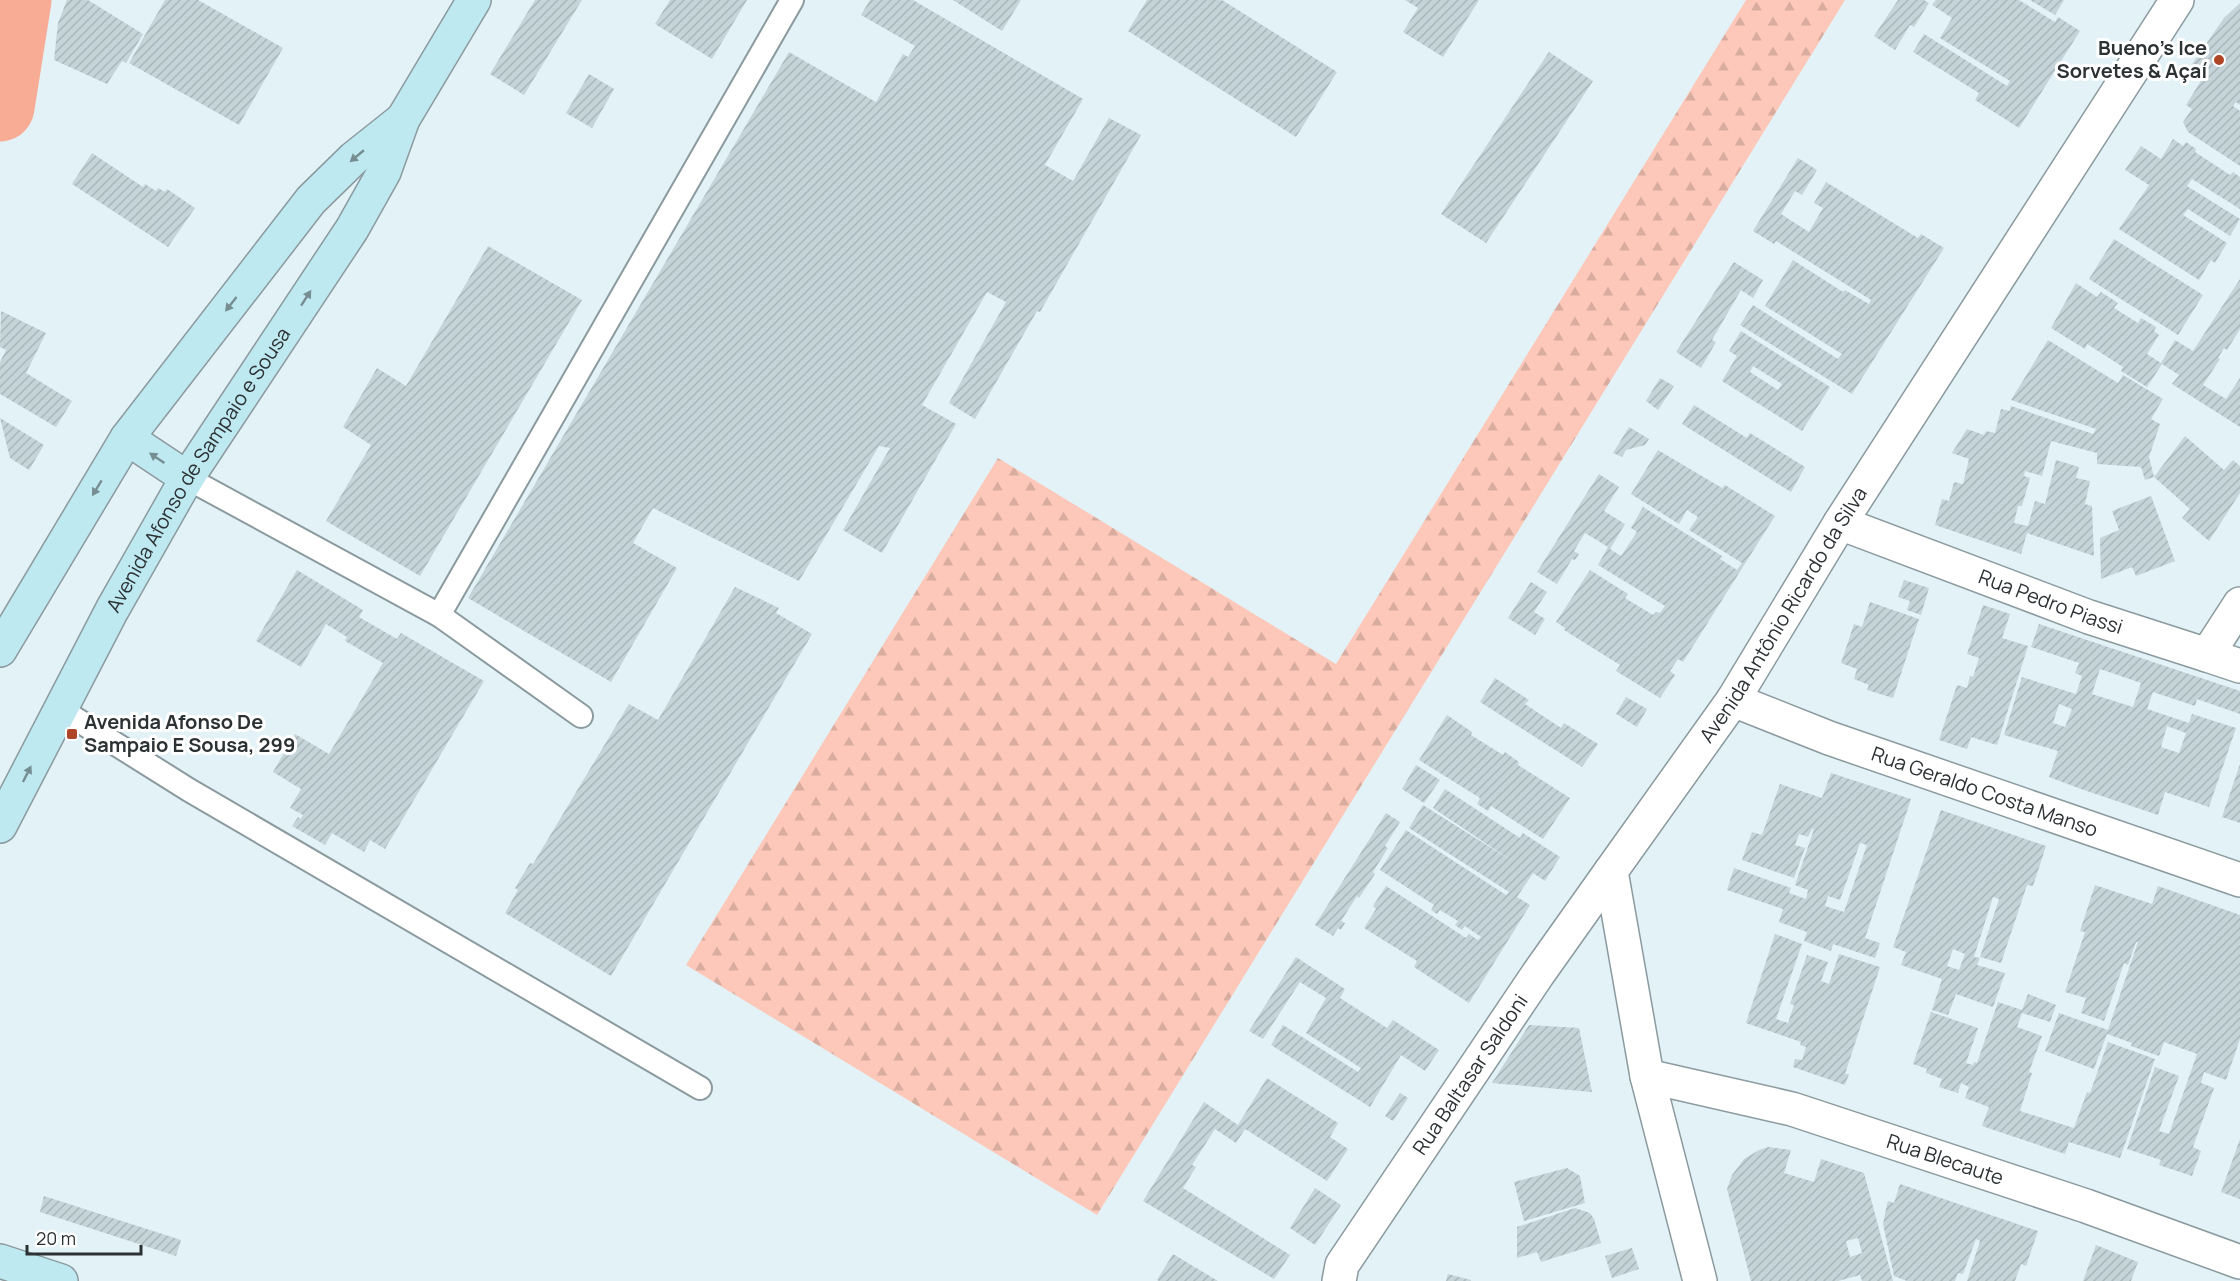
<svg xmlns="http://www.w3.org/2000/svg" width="2240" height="1281" viewBox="0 0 2240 1281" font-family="Manrope,sans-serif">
  <defs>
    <pattern id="forest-firs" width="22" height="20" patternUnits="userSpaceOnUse" patternTransform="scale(1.5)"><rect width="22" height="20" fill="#fdc8b9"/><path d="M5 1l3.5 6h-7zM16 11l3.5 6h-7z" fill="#d9aca0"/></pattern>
    <pattern id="building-hatch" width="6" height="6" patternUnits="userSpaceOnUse" patternTransform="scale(1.5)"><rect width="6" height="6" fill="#c4d4d8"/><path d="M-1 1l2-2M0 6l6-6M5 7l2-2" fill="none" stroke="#a9b6ba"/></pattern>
  </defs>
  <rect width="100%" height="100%" fill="#e2f2f6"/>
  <!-- forest -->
  <path fill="url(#forest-firs)" d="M1746,0H1845L1097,1215L686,965L998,458L1336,664Z"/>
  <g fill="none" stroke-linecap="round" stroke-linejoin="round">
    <!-- river -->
    <path stroke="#f9ac95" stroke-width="69" d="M0,107L17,0"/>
  </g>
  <!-- building -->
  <g fill="url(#building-hatch)" fill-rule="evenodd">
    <path d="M67,0H88L143,34L126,63L122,61L107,84L54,60L58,23Z"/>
    <path d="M165,0H198L283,48L239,125L129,63Z"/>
    <path d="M535,0H582L524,95L490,74Z"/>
    <path d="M670,0H747L712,59L655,24Z"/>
    <path d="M870,0H913L1083,99L1045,165L1073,181L1109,118L1141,135L1040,312L1037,311L975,419L949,403L1006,302L987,292L922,405L956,424L882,553L843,530L890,448L879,446L799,581L653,508L633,543L677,568L611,682L468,598L789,52L876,102L903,54L908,57L915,46L861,15Z"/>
    <path d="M953,0H1021L1002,31Z"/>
    <path d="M1147,0H1222L1337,72L1296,137L1128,31Z"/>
    <path d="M1405,0H1479L1443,57L1403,32L1418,8Z"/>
    <path d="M1898,0H1924L1929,3L1914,27L1910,25L1895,50L1874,36Z"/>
    <path d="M1936,0H2019L2055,22L2058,17L2080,31L2019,128L1975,100L1979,93L1913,52L1924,34L2007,86L2010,81L1940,38L1952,18L1932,5Z"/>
    <path d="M2030,0H2064L2055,15Z"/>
    <path d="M2240,3V105L2236,102L2233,106L2240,111V166L2188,132L2183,122L2192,109L2186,105L2202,79L2188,70L2224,18Z"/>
    <path d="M1549,52L1593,81L1486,243L1441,214Z"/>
    <path d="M589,74L614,89L592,128L566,113Z"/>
    <path d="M2173,139L2183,146L2186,142L2196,149L2195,152L2230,175L2233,172L2240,177V209L2192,179L2187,186L2240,219L2230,236L2188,209L2183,215L2227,243L2215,263L2211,260L2199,280L2119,229L2149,185L2125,170L2141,146L2161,159Z"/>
    <path d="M92,153L143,187L145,184L156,191L158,188L165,192L167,189L195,208L168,247L72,184Z"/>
    <path d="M1798,158L1817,170L1802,195L1795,191L1781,214L1809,232L1823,208L1814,203L1826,182L1918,238L1921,234L1944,248L1852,394L1740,325L1753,305L1838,359L1842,354L1765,306L1793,260L1843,292L1845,290L1869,304L1871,300L1776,241L1774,244L1753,231Z"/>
    <path d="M2114,239L2203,295L2178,335L2089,279Z"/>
    <path d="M488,246L582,300L420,576L326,521L371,445L343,427L377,368L406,386Z"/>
    <path d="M1734,262L1763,280L1753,298L1741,290L1712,340L1716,342L1701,368L1676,352Z"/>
    <path d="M2240,279V329L2227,350L2224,348L2218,358L2220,359L2203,385L2226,399L2240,378V427L2172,384L2179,375L2162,364L2147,387L2121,371L2123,367L2087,344L2085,349L2051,328L2076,283L2097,297L2101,292L2118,303L2114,308L2138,323L2141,318L2156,327L2154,331L2159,335L2147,354L2161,363L2175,340L2193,351Z"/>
    <path d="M1,311L46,333L26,373L72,401L56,427L0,394V362L6,350L0,347Z"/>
    <path d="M1741,331L1830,387L1802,431L1722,381L1737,356L1729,351ZM1753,366L1782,384L1778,390L1750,372Z"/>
    <path d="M2048,340L2118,383L2123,375L2163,399L2151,419L2160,424L2149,457L2154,477L2185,436L2224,470L2233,460L2240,466V493L2209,541L2182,518L2190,509L2154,477L2145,480L2141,467L2097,464V453L2051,441L2042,476L2025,471L2024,476L2030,478L2022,506H2018L2014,523L2028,526L2035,501L2045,504L2056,460L2079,467L2076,478L2090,481L2085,504L2092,506L2094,556L2027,533L2021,554L1935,525L1942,499L1949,501L1954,482L1963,484L1969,459L1952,453L1967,429L1984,435L1986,431L1995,433L2001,409L2010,411L2011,406L2093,434L2096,429L2011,400Z"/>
    <path d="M1660,378L1674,386L1658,410L1646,401Z"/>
    <path d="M1694,405L1747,438L1750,433L1805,467L1791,492L1682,424Z"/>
    <path d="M0,418L44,445L29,470L10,458Z"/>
    <path d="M1629,427L1649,439L1645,445L1626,450L1622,457L1613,453Z"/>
    <path d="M1658,450L1722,488L1725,485L1775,516L1683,662L1678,659L1670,671L1675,675L1660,698L1616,671L1620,665L1564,630L1565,628L1556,622L1590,570L1628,594L1625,598L1653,615L1656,612L1660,613L1665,606L1598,565L1608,547L1585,533L1574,551L1579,554L1575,560L1572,559L1557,584L1537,572L1599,474L1619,487L1604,511L1625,524L1610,549L1621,556L1637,532L1631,528L1643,507L1722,556L1720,559L1737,570L1742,563L1689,530L1698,517L1687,510L1679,524L1631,494Z"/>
    <path d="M2151,496L2175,561L2136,576L2132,567L2101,579L2100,538L2119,530L2112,511Z"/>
    <path d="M297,570L363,610L359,617L397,639L401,633L484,681L385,849L370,840L364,852L332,833L325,845L292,826L298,817L301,819L303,815L290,808L301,789L273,772L295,734L329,754L383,663L345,641L347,637L326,624L301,667L256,641Z"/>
    <path d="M1904,580L1929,588L1921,615L1907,610L1910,601L1898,597Z"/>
    <path d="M1531,582L1547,592L1534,612L1545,619L1535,635L1508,618Z"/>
    <path d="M735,587L779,608L776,613L812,634L611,976L505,913L518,890L515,888L530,863L533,864L629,704L658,720Z"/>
    <path d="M1870,602L1919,619L1893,698L1867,690L1869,685L1854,679L1857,669L1841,663L1854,624L1862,627Z"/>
    <path d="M1983,605L2010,614L2002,638L2028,646L1997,745L1971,737L1967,749L1939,740L1957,685L1967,688L1970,676L1973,677L1979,658L1967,654Z"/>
    <path d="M2039,624L2240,691V714L2197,699L2195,706L2153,692L2147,709L2189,723L2192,714L2236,728L2209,807L2165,792L2158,815L2081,789L2049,777L2058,751L2004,735L2022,677L2076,694L2082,676L2075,673L2079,663L2031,647ZM2100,669L2141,683L2133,707L2092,694ZM2059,704L2072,709L2065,727L2053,723ZM2167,726L2186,733L2179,753L2161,747Z"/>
    <path d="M1495,678L1529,700L1525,704L1561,728L1564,723L1598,744L1582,767L1480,702Z"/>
    <path d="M1626,697L1647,709L1637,727L1616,714Z"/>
    <path d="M1447,715L1472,732L1471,735L1503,755L1505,752L1519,762L1518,765L1570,798L1543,839L1491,806L1488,811L1477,804L1480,798L1419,760Z"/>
    <path d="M2240,764V823L2222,817Z"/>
    <path d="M1416,765L1440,780L1424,803L1402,789Z"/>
    <path d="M1831,773L1911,799L1865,938L1880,943L1875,958L1833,944L1831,951L1804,941L1807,932L1779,922L1783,909L1727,890L1734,868L1791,888L1789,893L1806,899L1808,890L1795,885L1814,829H1812L1808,837L1799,834L1795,845L1805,848L1794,878L1742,860L1752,832L1762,835L1780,784L1822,798ZM1860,843L1867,845L1844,912L1825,906L1828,896L1840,900Z"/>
    <path d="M1445,789L1520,838L1523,833L1560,857L1545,881L1533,873L1517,897L1530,905L1469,1003L1414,967L1417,961L1364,928L1376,909L1373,906L1386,886L1466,938L1469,934L1478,940L1481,937L1465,926L1462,930L1455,925L1458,921L1440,910L1437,914L1431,910L1434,905L1380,870L1406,830L1506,895L1509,892L1409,828L1423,805L1512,861L1433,808Z"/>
    <path d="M1941,810L2046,846L2033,886L2027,885L2001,963L1980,957L1999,899L1993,897L1974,957L1980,958L1977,965L2005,973L1993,1007L1956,994L1948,1015L1932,1010L1942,979L1901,965L1906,952L1893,947ZM1953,949L1965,954L1959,970L1947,966Z"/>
    <path d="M1386,813L1400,822L1385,846L1388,848L1373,872L1375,874L1359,898L1357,896L1341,921L1345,923L1341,930L1338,928L1333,936L1315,925Z"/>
    <path d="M2095,885L2152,904L2158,886L2240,915V1039L2226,1080L2204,1072L2201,1083L2214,1088L2193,1147L2201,1151L2192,1176L2159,1165L2161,1160L2127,1149L2155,1067L2179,1076L2159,1131L2169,1134L2197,1054L2164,1042L2159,1056L2131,1046L2132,1043L2107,1034L2094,1069L2045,1051L2059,1013L2108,1030L2138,942H2136L2128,965L2124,963L2104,1021L2081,1013L2086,998L2065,992L2085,932L2080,931L2081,928Z"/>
    <path d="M1775,934L1802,944L1776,1019L1788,1023L1794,1005L1790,1004L1807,955L1828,962L1821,981L1829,984L1839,954L1880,967L1845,1074H1849L1845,1085L1793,1067L1795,1059L1802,1060L1806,1047L1800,1045L1801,1042L1746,1023Z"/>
    <path d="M1296,957L1345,989L1340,998L1387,1028L1393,1020L1439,1050L1425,1071L1401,1055L1370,1107L1271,1045L1283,1025L1358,1072L1361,1068L1306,1033L1326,998L1300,982L1263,1039L1249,1031Z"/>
    <path d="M2028,994L2056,1005L2050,1022L2022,1013L2017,1027L2042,1036L2029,1072L2032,1073L2020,1111L2074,1128L2087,1092L2090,1093L2108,1042L2155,1059L2120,1158L2069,1142L2065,1154L1982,1126L1989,1107L1965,1098L1969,1087L1961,1083L1958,1093L1939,1087L1942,1079L1926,1073L1927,1069L1913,1064L1931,1012L1978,1028L1966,1063L1973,1065L1974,1062L1977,1063L1998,1002L2022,1010Z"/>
    <path d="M1529,1025L1579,1028L1592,1092L1492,1083Z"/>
    <path d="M1267,1078L1338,1123L1330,1137L1348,1149L1327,1181L1245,1129L1236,1143L1215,1129L1192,1165L1196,1167L1183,1188L1290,1255L1274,1279L1143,1201L1204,1102L1238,1125Z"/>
    <path d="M1400,1093L1408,1098L1393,1121L1385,1116Z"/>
    <path d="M2240,1139V1199L2221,1192Z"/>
    <path d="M1768,1147L1791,1150L1784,1173L1814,1182L1821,1159L1864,1173L1893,1281H1862L1860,1275L1838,1281H1751L1727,1189L1732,1175L1744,1159L1759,1150ZM1858,1238L1862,1253L1850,1257L1846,1241Z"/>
    <path d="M1567,1168L1580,1176L1585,1203L1524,1221L1514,1182Z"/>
    <path d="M1900,1184L2038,1231L2026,1266L2021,1264L2015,1281H1967L1980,1241L1976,1239L1963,1274L1958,1273L1955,1281H1907L1894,1276L1883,1224L1887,1204L1888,1201L1894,1203Z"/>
    <path d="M1315,1188L1341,1205L1315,1245L1290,1228Z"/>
    <path d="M44,1196L181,1240L176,1256L40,1212Z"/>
    <path d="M1575,1208L1590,1213L1594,1219L1601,1243L1541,1262L1537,1252L1517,1258V1227Z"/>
    <path d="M2096,1245L2138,1262L2131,1281H2083Z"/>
    <path d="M1632,1248L1639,1269L1612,1278L1605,1256Z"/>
    <path d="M1173,1254L1218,1281H1159L1157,1280Z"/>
    <path d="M1448,1274L1471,1280V1281H1446Z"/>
  </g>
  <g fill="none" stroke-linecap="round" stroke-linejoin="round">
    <!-- service casing -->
    <g stroke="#8b9a9e" stroke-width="26">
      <g id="service">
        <path d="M187,478L439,615L792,0"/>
        <path d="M439,615L581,716"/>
        <path d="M60,709L189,790L700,1088"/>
      </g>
    </g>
    <!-- minor casing -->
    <g stroke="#8b9a9e" stroke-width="36">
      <g id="minor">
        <path id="s1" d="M1840,523L2089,617L2207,655L2240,604"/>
        <path d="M2207,655L2240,666"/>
        <path id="s2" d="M1733,700L1829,738L2240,880"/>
        <path id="s3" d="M1647,1076L1792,1109L2086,1206L2240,1262"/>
        <path id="s4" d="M1339,1281L1342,1265L1538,974L1611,871"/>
        <path id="s5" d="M1700,1281L1647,1076L1611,871L1733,700L1840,523L2177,0"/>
      </g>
    </g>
    <!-- secondary casing -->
    <g stroke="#8b9a9e" stroke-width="36">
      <g id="secondary">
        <path d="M127,438L187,478"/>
        <path d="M0,650L127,438L311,200L354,158L403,119"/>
        <path id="s6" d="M0,826L112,610L187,478L352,229L384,172L403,119L474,0"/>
        <path d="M0,1261L61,1281"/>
      </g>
    </g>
    <!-- service -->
    <use href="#service" stroke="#fff" stroke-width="22"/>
    <!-- minor -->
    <use href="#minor" stroke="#fff" stroke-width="33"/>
    <!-- secondary -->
    <use href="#secondary" stroke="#bfe9f1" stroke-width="33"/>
  </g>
  <!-- one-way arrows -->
  <defs><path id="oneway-solid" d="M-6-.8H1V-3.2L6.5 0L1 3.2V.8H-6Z" transform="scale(1.5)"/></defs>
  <g fill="#768e92">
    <use href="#oneway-solid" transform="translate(357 156) rotate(140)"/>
    <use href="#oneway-solid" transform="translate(306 298) rotate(-57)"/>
    <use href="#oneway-solid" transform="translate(231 304) rotate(128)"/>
    <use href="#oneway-solid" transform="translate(157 458) rotate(-146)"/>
    <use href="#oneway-solid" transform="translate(97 488) rotate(121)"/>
    <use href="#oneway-solid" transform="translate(27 774) rotate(-63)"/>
  </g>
  <!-- markers -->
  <g fill="#ad4526" stroke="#fff" stroke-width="2">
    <circle cx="2219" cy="60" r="6"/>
    <rect x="66" y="728" width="12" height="12" rx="3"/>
  </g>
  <g text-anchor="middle" stroke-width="6" stroke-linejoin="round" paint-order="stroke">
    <!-- poi labels -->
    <g font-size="20" font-weight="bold" fill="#2c3234" stroke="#fff" text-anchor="end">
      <text x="2207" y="55">Bueno's Ice<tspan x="2207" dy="23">Sorvetes &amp; Açaí</tspan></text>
      <text x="84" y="729" text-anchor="start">Avenida Afonso De<tspan x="84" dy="23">Sampaio E Sousa, 299</tspan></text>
    </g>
    <!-- street labels -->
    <g font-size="20" fill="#2c3234" stroke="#fff">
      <text dy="7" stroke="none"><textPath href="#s6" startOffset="408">Avenida Afonso de Sampaio e Sousa</textPath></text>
      <text dy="7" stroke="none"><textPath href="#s1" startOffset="225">Rua Pedro Piassi</textPath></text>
      <text dy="7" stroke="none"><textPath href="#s5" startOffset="729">Avenida Antônio Ricardo da Silva</textPath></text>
      <text dy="7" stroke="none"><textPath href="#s2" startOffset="268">Rua Geraldo Costa Manso</textPath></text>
      <text dy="7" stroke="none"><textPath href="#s4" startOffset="246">Rua Baltasar Saldoni</textPath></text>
      <text dy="7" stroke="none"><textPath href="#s3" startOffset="310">Rua Blecaute</textPath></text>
    </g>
  </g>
  <!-- scale -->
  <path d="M27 1245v9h114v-9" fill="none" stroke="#2c3234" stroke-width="3"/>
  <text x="36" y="1245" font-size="18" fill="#2c3234" stroke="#ffffff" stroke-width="4.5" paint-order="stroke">20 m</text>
</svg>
